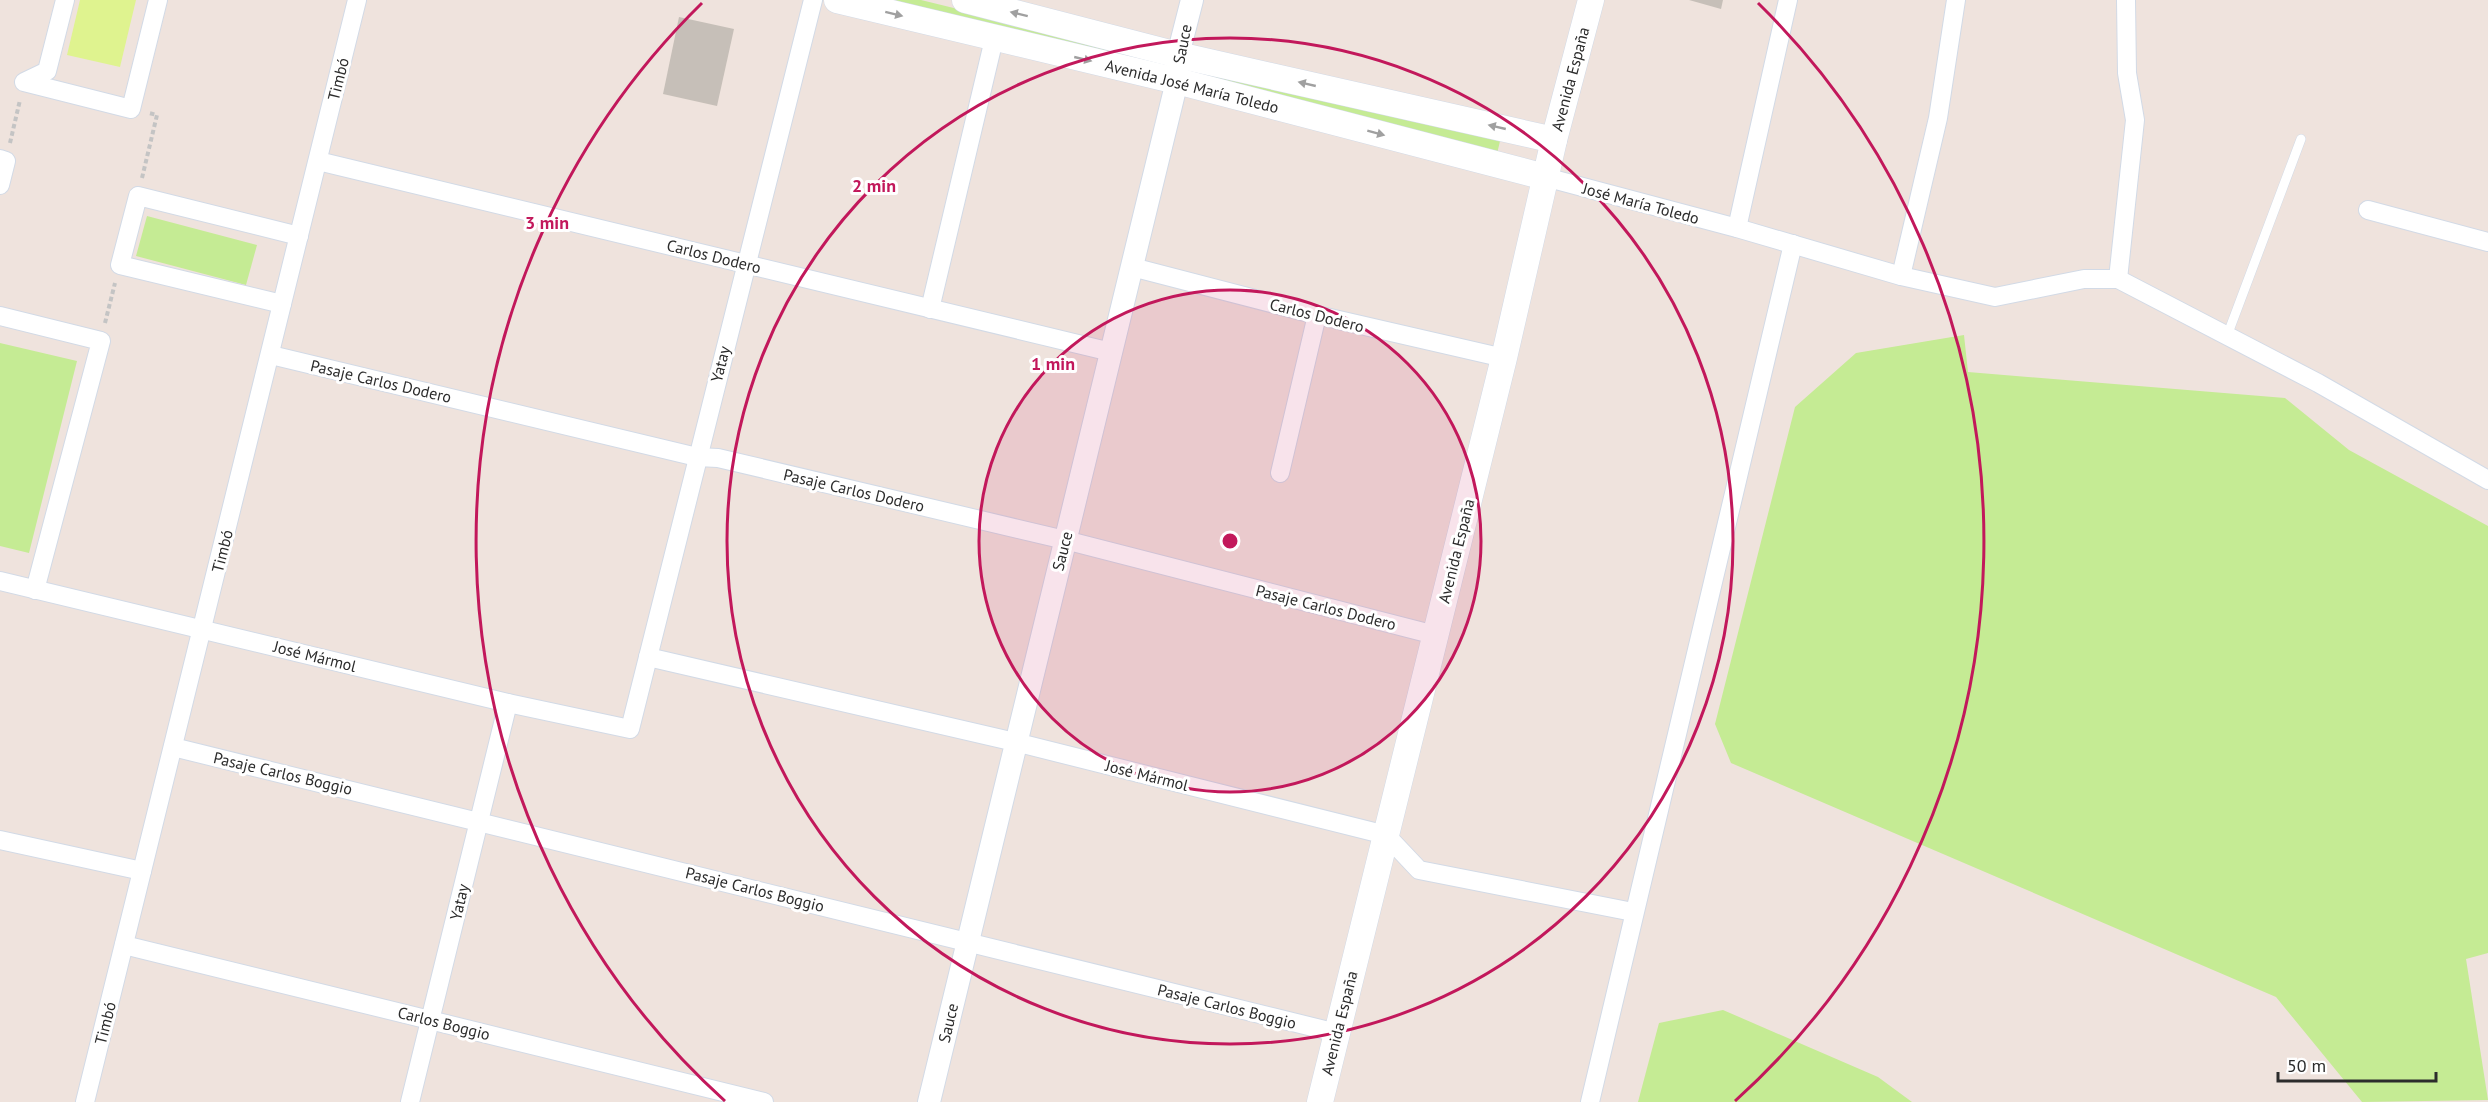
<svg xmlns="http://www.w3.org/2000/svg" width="2488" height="1102" viewBox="0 0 2488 1102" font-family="'PT Sans',sans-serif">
  <rect width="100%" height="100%" fill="#efe3dd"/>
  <!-- green -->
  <g fill="#c5eb94">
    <path d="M877,0H921L1150,56L1148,66Z"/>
    <path d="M1201,70L1500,141L1497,154L1198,82Z"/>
    <path d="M147,216L257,245L246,285L136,256Z"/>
    <path d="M1964,335L1968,372L2285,398L2349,450L2488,526V953L2466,959L2488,1100L2362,1102L2276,997L1731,763L1715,724L1795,407L1856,353Z"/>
    <path d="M0,343L77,361L29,553L0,546Z"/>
    <path d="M1723,1010L1878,1077L1912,1102H1638L1659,1023Z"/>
  </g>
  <!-- pitch -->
  <path fill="#dff38f" d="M80,0H136L120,67L67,55Z"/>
  <!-- building -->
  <g fill="#c6bfb8">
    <path d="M1689,0H1723L1721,9Z"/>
    <path d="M679,17L734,29L717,106L663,94Z"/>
  </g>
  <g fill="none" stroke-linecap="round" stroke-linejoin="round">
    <!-- service casing -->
    <g stroke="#d2dae6" stroke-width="10">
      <path id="service" d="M2227,336L2301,139"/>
    </g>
    <!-- minor casing -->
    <g stroke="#d2dae6" stroke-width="20">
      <g id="minor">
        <path d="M65,0L47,71L24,82L131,109L158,0"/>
        <path d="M0,159L6,161L0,185"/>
        <path d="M318,161L1111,352"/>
        <path d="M1545,177L1737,228L1901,276L1995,297L2084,279H2118L2318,383L2488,480"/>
        <path d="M2368,210L2488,242"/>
        <path d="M1737,228L1788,0"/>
        <path d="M1132,267L1317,315L1504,358"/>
        <path d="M1901,276L1938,118L1956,0"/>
        <path d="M2118,279L2135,120L2127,73L2126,0"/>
        <path d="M282,304L120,265L138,196L299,236"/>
        <path d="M930,309L994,39"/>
        <path d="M0,316L101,341L35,590"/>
        <path d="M271,355L697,457L718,458L1065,540L1435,635"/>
        <path d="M1280,473L1317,315"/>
        <path d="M0,581L508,703L630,729L813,0"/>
        <path d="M648,657L1015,742L1386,835L1419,870L1633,912"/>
        <path d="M173,747C562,839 949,938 1337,1033"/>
        <path d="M0,840L142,871"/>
        <path d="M124,945L764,1102"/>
        <path d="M85,1102L357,0"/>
        <path d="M410,1102L508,703"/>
        <path d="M1590,1102L1793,244"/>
      </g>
    </g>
    <!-- tertiary casing -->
    <g stroke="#d2dae6" stroke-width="24">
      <path id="tertiary" d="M929,1102L1177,81L1178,55L1192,0"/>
    </g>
    <!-- secondary casing -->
    <g stroke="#d2dae6" stroke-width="27">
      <g id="secondary">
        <path d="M837,0L1177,81L1545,177"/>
        <path d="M965,0L1178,55L1554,140"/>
        <path d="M1320,1102L1504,358L1554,140L1591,0"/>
      </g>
    </g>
    <!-- path -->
    <g stroke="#c4c4c4" stroke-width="4" stroke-dasharray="4.5 3" stroke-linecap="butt">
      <path d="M10,143L20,100"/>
      <path d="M142,178L157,115L149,113"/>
      <path d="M105,323L115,283"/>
    </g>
    <!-- service -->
    <use href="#service" stroke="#fff" stroke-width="9"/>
    <!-- minor -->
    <use href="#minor" stroke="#fff" stroke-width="18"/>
    <!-- tertiary -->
    <use href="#tertiary" stroke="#fff" stroke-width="22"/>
    <!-- secondary -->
    <use href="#secondary" stroke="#fff" stroke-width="26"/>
  </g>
  <!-- one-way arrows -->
  <defs><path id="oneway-solid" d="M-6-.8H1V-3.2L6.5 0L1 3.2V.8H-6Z" transform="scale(1.5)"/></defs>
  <g fill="#a0a0a0">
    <use href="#oneway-solid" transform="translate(894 14) rotate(14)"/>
    <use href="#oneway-solid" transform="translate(1019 14) rotate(-166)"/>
    <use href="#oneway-solid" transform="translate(1083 59) rotate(13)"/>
    <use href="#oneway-solid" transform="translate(1307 84) rotate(-167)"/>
    <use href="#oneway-solid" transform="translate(1497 127) rotate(-167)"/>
    <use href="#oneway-solid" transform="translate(1376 133) rotate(15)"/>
  </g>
  <!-- distance rings -->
  <circle cx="1230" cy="541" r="251" fill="#c2185b" fill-opacity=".12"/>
  <g fill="none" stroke="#c2185b" stroke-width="3">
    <circle cx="1230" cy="541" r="251"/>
    <circle cx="1230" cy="541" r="503"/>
    <path d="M725 1101A754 754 0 0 1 702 3M1758 3A754 754 0 0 1 1735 1101"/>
  </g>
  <g text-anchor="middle" stroke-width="6" stroke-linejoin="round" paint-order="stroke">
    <!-- street labels -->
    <g font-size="16" fill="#2c2c2c" stroke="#fff">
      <text transform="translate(1182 44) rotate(-79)" y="6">Sauce</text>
      <text transform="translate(338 79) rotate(-76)" y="6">Timbó</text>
      <text transform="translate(1570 79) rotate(-75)" y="6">Avenida España</text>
      <text transform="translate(1192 86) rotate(14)" y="6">Avenida José María Toledo</text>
      <text transform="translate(1641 203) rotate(15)" y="6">José María Toledo</text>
      <text transform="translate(714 256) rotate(14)" y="6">Carlos Dodero</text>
      <text transform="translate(1317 315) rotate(14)" y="6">Carlos Dodero</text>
      <text transform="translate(720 364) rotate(-76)" y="6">Yatay</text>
      <text transform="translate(381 381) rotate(13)" y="6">Pasaje Carlos Dodero</text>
      <text transform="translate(854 490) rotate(13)" y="6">Pasaje Carlos Dodero</text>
      <text transform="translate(222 551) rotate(-76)" y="6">Timbó</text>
      <text transform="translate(1062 551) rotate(-76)" y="6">Sauce</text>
      <text transform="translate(1456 551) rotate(-76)" y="6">Avenida España</text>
      <text transform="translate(1326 607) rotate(14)" y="6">Pasaje Carlos Dodero</text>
      <text transform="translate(315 656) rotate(14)" y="6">José Mármol</text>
      <text transform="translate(283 773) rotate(13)" y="6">Pasaje Carlos Boggio</text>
      <text transform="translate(1147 775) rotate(14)" y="6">José Mármol</text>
      <text transform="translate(755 889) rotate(14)" y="6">Pasaje Carlos Boggio</text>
      <text transform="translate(459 902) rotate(-77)" y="6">Yatay</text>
      <text transform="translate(1227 1006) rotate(14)" y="6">Pasaje Carlos Boggio</text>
      <text transform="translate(105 1023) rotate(-76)" y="6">Timbó</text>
      <text transform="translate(444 1023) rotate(14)" y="6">Carlos Boggio</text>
      <text transform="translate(948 1023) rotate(-77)" y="6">Sauce</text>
      <text transform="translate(1339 1023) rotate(-76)" y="6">Avenida España</text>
    </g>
  </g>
  <circle cx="1230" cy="541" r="9" fill="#c2185b" stroke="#fff" stroke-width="3"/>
  <g font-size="18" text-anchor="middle" font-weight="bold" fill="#c2185b" stroke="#fff" stroke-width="6" stroke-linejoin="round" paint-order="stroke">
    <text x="874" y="192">2 min</text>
    <text x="547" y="229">3 min</text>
    <text x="1053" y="370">1 min</text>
  </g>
  <!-- scale -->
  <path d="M2278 1072v9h158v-9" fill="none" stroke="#2c2c2c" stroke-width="3"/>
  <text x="2287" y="1072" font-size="18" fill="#2c2c2c" stroke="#ffffff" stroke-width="4.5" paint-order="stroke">50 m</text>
</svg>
